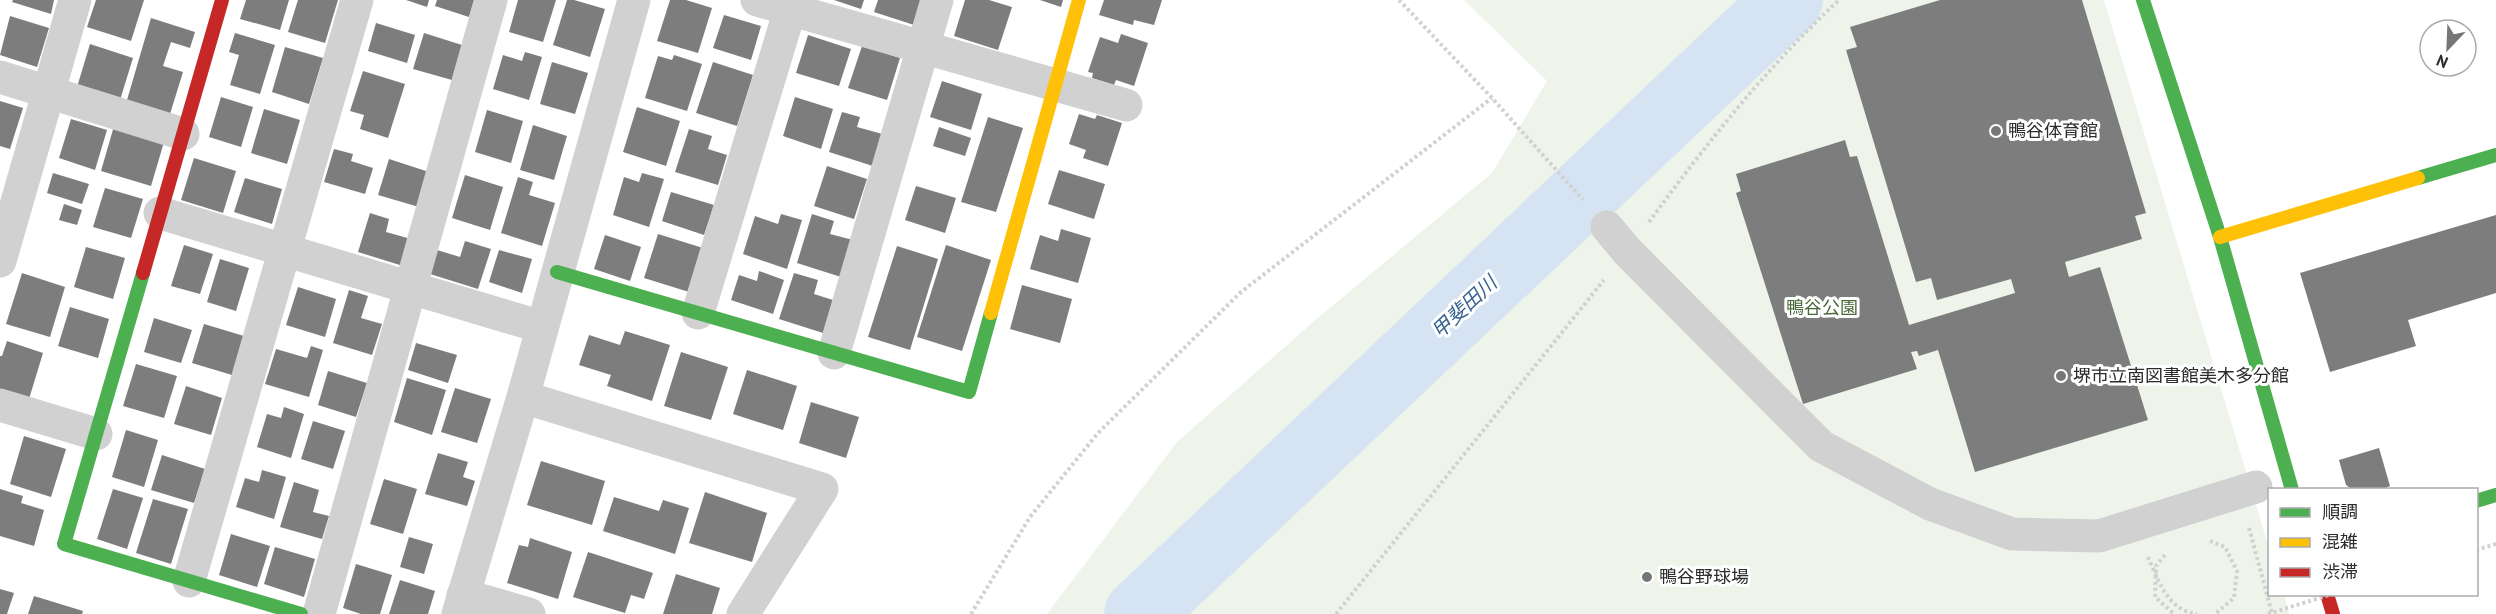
<svg xmlns="http://www.w3.org/2000/svg" width="2496" height="614" viewBox="0 0 2496 614" font-family="'PT Sans','Noto Sans JP',sans-serif">
  <rect width="100%" height="100%" fill="#fff"/>
  <!-- green -->
  <path fill="#eef4ea" d="M1464,0H2104L2269,548L2270,594L2284,595L2289,614H1047L1177,442L1313,322L1492,173L1547,81Z"/>
  <g fill="none" stroke-linecap="round" stroke-linejoin="round">
    <!-- river -->
    <path stroke="#d5e3f2" stroke-width="70" d="M1139,614L1788,0"/>
  </g>
  <!-- building -->
  <g fill="#7d7d7d">
    <path d="M13,0H54L51,14L12,2Z"/>
    <path d="M96,0H144L131,41L87,27Z"/>
    <path d="M246,0H289L280,30L240,19Z"/>
    <path d="M298,0H338L325,43L288,32Z"/>
    <path d="M406,0H429L427,7Z"/>
    <path d="M437,0H474L469,17L435,6Z"/>
    <path d="M518,0H556L543,42L509,32Z"/>
    <path d="M567,0H574L605,9L590,57L553,45Z"/>
    <path d="M670,0H686L712,8L698,53L657,41Z"/>
    <path d="M834,0H864L861,9Z"/>
    <path d="M878,0H922L914,25L874,12Z"/>
    <path d="M965,0H989L1012,7L998,50L954,36Z"/>
    <path d="M1040,0H1063L1061,7Z"/>
    <path d="M1104,0H1162L1154,25L1134,20L1133,25L1099,15Z"/>
    <path d="M1940,0H2082L2146,213L2135,216L2142,239L2065,262L2069,277L2100,267L2148,420L1975,472L1938,350L1919,356L1917,351L1911,352L1917,369L1803,404L1736,193L1741,191L1736,174L1845,140L1850,157L1857,156L1909,325L2015,293L2011,279L1937,300L1931,278L1916,282L1846,50L1857,47L1850,27Z"/>
    <path d="M724,15L761,26L751,60L713,48Z"/>
    <path d="M10,16L49,28L37,67L0,55Z"/>
    <path d="M151,18L195,32L190,48L171,42L163,66L183,72L170,114L127,100Z"/>
    <path d="M376,23L415,35L407,63L368,51Z"/>
    <path d="M235,33L275,45L260,94L230,85L239,55L229,52Z"/>
    <path d="M424,33L462,45L452,80L413,69Z"/>
    <path d="M1121,34L1148,43L1134,86L1116,80L1114,85L1092,78L1093,73L1088,72L1100,37L1118,43Z"/>
    <path d="M808,35L851,49L839,86L796,73Z"/>
    <path d="M90,44L133,58L120,100L77,87Z"/>
    <path d="M862,46L900,58L887,100L848,88Z"/>
    <path d="M285,47L323,58L309,104L272,92Z"/>
    <path d="M525,52L542,57L529,100L493,89L503,55L522,61Z"/>
    <path d="M674,55L702,64L687,111L645,98L658,56L672,60Z"/>
    <path d="M552,62L588,73L575,114L540,104Z"/>
    <path d="M713,62L753,75L737,126L696,113Z"/>
    <path d="M363,71L405,84L388,138L360,129L364,115L350,111Z"/>
    <path d="M942,81L982,94L971,130L930,117Z"/>
    <path d="M221,97L253,107L241,147L209,137Z"/>
    <path d="M795,97L833,109L821,149L783,136Z"/>
    <path d="M0,101L23,108L10,149L0,146Z"/>
    <path d="M637,107L680,121L666,166L623,152Z"/>
    <path d="M264,109L300,120L287,164L251,153Z"/>
    <path d="M487,110L523,121L511,163L475,152Z"/>
    <path d="M842,112L860,117L857,127L886,135L876,167L829,152Z"/>
    <path d="M1079,114L1095,119L1097,115L1122,123L1108,166L1083,158L1086,150L1069,144Z"/>
    <path d="M988,117L1023,128L996,212L961,202Z"/>
    <path d="M71,119L107,130L95,170L59,158Z"/>
    <path d="M533,125L567,136L554,180L520,170Z"/>
    <path d="M114,126L164,142L151,186L101,171Z"/>
    <path d="M939,127L971,138L965,156L933,146Z"/>
    <path d="M689,129L712,136L708,149L727,155L718,185L675,172Z"/>
    <path d="M334,149L353,154L351,161L373,168L365,194L324,182Z"/>
    <path d="M194,158L236,171L223,213L181,200Z"/>
    <path d="M389,159L429,172L419,207L378,195Z"/>
    <path d="M827,166L867,179L854,219L814,206Z"/>
    <path d="M1059,170L1105,184L1094,219L1048,204Z"/>
    <path d="M53,173L89,184L82,204L47,193Z"/>
    <path d="M642,173L664,179L649,227L613,215L624,177L639,182Z"/>
    <path d="M465,175L503,187L490,230L452,218Z"/>
    <path d="M518,177L533,182L529,195L555,203L542,246L501,233Z"/>
    <path d="M245,178L282,189L272,224L234,212Z"/>
    <path d="M916,186L956,198L945,233L905,220Z"/>
    <path d="M105,188L143,199L131,238L93,227Z"/>
    <path d="M671,192L714,205L704,235L662,221Z"/>
    <path d="M64,204L82,210L77,225L59,220Z"/>
    <path d="M370,213L389,219L386,232L411,239L403,266L358,252Z"/>
    <path d="M781,214L802,220L787,269L743,254L755,216L778,224Z"/>
    <path d="M812,214L834,221L830,234L853,240L841,277L797,263Z"/>
    <path d="M2496,215V293L2408,320L2416,346L2330,372L2300,273Z"/>
    <path d="M1061,229L1091,238L1078,283L1030,269L1040,235L1058,241Z"/>
    <path d="M658,234L703,248L689,292L644,278Z"/>
    <path d="M605,235L641,247L630,281L594,269Z"/>
    <path d="M465,241L491,249L478,289L430,274L437,250L460,257Z"/>
    <path d="M184,245L213,254L200,294L171,286Z"/>
    <path d="M946,245L991,260L962,351L917,337Z"/>
    <path d="M897,246L938,259L910,350L868,337Z"/>
    <path d="M86,247L125,258L113,299L74,287Z"/>
    <path d="M499,250L532,259L522,293L489,282Z"/>
    <path d="M220,259L249,268L236,311L207,302Z"/>
    <path d="M759,271L784,280L773,314L731,300L739,275L757,281Z"/>
    <path d="M22,273L65,287L50,337L6,324Z"/>
    <path d="M794,273L818,280L814,294L833,300L823,333L779,319Z"/>
    <path d="M1022,285L1072,299L1060,343L1010,329Z"/>
    <path d="M298,287L336,299L325,337L286,325Z"/>
    <path d="M349,290L368,296L361,318L382,324L372,355L333,343Z"/>
    <path d="M70,307L109,319L98,358L58,346Z"/>
    <path d="M154,318L192,330L181,363L144,352Z"/>
    <path d="M204,324L244,336L232,375L192,363Z"/>
    <path d="M625,331L670,345L652,401L607,386L611,375L579,365L589,335L620,345Z"/>
    <path d="M7,341L43,353L29,399L0,390V356H2Z"/>
    <path d="M416,343L457,355L448,383L408,370Z"/>
    <path d="M311,346L323,350L309,397L265,384L276,349L307,358Z"/>
    <path d="M681,352L728,367L711,420L664,406Z"/>
    <path d="M136,364L177,376L164,418L123,406Z"/>
    <path d="M747,370L797,386L783,430L733,414Z"/>
    <path d="M328,371L367,383L356,417L318,405Z"/>
    <path d="M407,378L446,390L432,435L394,422Z"/>
    <path d="M186,386L222,398L211,435L174,424Z"/>
    <path d="M455,388L491,399L477,443L441,432Z"/>
    <path d="M811,402L859,417L846,458L799,443Z"/>
    <path d="M284,407L304,414L291,458L257,447L267,414L281,418Z"/>
    <path d="M313,421L345,431L333,469L301,459Z"/>
    <path d="M126,430L158,440L144,487L112,477Z"/>
    <path d="M24,436L66,449L51,497L10,484Z"/>
    <path d="M2379,448L2390,486L2380,490H2353L2346,485L2339,460Z"/>
    <path d="M438,453L468,462L463,477L475,481L467,506L425,494Z"/>
    <path d="M162,455L205,469L194,503L151,490Z"/>
    <path d="M541,461L605,481L592,525L527,505Z"/>
    <path d="M262,470L286,477L274,519L236,507L245,478L259,482Z"/>
    <path d="M384,479L417,489L403,534L370,524Z"/>
    <path d="M294,482L319,490L313,512L329,516L322,539L280,527Z"/>
    <path d="M0,489L23,496L21,503L44,510L34,546L0,536Z"/>
    <path d="M113,489L143,498L127,549L97,539Z"/>
    <path d="M705,492L767,513L752,562L689,543Z"/>
    <path d="M614,497L659,511L663,500L689,508L675,554L603,531Z"/>
    <path d="M153,499L188,509L171,564L136,553Z"/>
    <path d="M231,534L270,546L257,587L219,575Z"/>
    <path d="M409,537L433,544L424,574L400,567Z"/>
    <path d="M530,538L572,552L558,599L507,583L519,545L528,547Z"/>
    <path d="M275,547L315,559L304,597L264,584Z"/>
    <path d="M588,552L653,573L644,599L631,595L625,613L573,597Z"/>
    <path d="M356,564L392,575L380,614H361L343,608Z"/>
    <path d="M676,574L720,588L712,614H663Z"/>
    <path d="M400,580L435,591L428,614H389Z"/>
    <path d="M0,589L14,593L7,614H0Z"/>
    <path d="M34,596L83,611L82,614H28Z"/>
  </g>
  <g fill="none" stroke-linecap="round" stroke-linejoin="round">
    <!-- path -->
    <g stroke="#d1d1d1" stroke-width="4" stroke-dasharray="3 3" stroke-linecap="butt">
      <path d="M1399,0L1492,98L1583,200"/>
      <path d="M1649,222C1706,144 1768,66 1839,0"/>
      <path d="M2249,528L2272,613"/>
      <path d="M2210,541L2225,547L2237,571L2234,598L2215,614"/>
      <path d="M2476,550L2496,544"/>
      <path d="M2165,555L2156,566L2155,597L2174,614"/>
      <path d="M2148,557C2158,580 2168,611 2197,614"/>
      <path d="M971,614L1030,517L1098,433L1241,292L1492,98"/>
      <path d="M1336,614L1604,280"/>
    </g>
    <!-- street -->
    <g stroke="#d1d1d1" stroke-width="33">
      <path d="M757,0L1126,105"/>
      <path d="M0,77L183,134"/>
      <path d="M160,213L542,327"/>
      <path d="M1607,227L1627,251L1821,446L1930,504L2012,534L2099,536L2256,487"/>
      <path d="M0,261L75,0"/>
      <path d="M698,313L793,0"/>
      <path d="M834,353L937,0"/>
      <path d="M523,397L822,489L743,614"/>
      <path d="M0,405L96,434"/>
      <path d="M189,581L357,0"/>
      <path d="M463,595L529,614"/>
      <path d="M319,614L491,0"/>
      <path d="M458,614L523,397L634,0"/>
    </g>
    <!-- fast -->
    <g stroke="#4caf50" stroke-width="14">
      <path d="M2143,0L2220,237L2292,490"/>
      <path d="M2418,178L2496,155"/>
      <path d="M557,272L969,392L991,313"/>
      <path d="M143,273L64,544L301,614"/>
      <path d="M2476,501L2496,495"/>
    </g>
    <!-- slow -->
    <g stroke="#ffc107" stroke-width="14">
      <path d="M2220,237L2418,178"/>
      <path d="M991,313L1079,0"/>
    </g>
    <!-- jam -->
    <g stroke="#c62828" stroke-width="14">
      <path d="M143,273L222,0"/>
      <path d="M2327,594L2333,614"/>
    </g>
    <!-- path-bridge -->
    <path stroke="#d1d1d1" stroke-width="4" stroke-dasharray="3 3" stroke-linecap="butt" d="M2268,614L2332,594"/>
  </g>
  <!-- markers -->
  <g fill="#767676" stroke="#fff" stroke-width="2">
    <circle cx="1996" cy="131" r="6"/>
    <circle cx="2061" cy="376" r="6"/>
    <circle cx="1647" cy="577" r="6"/>
  </g>
  <g text-anchor="middle" stroke-width="6" stroke-linejoin="round" paint-order="stroke">
    <!-- poi labels -->
    <g font-size="18" fill="#2c2c2c" stroke="#fff" text-anchor="start">
      <text x="2008" y="137">鴨谷体育館</text>
      <text x="2073" y="382">堺市立南図書館美木多分館</text>
      <text x="1659" y="583">鴨谷野球場</text>
    </g>
    <!-- park labels -->
    <g font-size="18" fill="#496938" stroke="#fff">
      <text x="1822" y="314">鴨谷公園</text>
    </g>
    <!-- water labels -->
    <g font-size="20" font-style="italic" fill="#376391" stroke="#fff">
      <text transform="translate(1464 307) rotate(-43)" y="7">甲斐田川</text>
    </g>
  </g>
  <!-- legend -->
  <rect x="2268" y="488" width="210" height="108" fill="#ffffff" stroke="#ababab" stroke-width="1.5"/>
  <rect x="2280" y="508" width="30" height="9" fill="#4caf50" stroke="#ababab" stroke-width="1.5"/>
  <text x="2322" y="518" font-size="18" fill="#2c2c2c">順調</text>
  <rect x="2280" y="538" width="30" height="9" fill="#ffc107" stroke="#ababab" stroke-width="1.5"/>
  <text x="2322" y="548" font-size="18" fill="#2c2c2c">混雑</text>
  <rect x="2280" y="568" width="30" height="9" fill="#c62828" stroke="#ababab" stroke-width="1.5"/>
  <text x="2322" y="578" font-size="18" fill="#2c2c2c">渋滞</text>
  <!-- north arrow -->
  <g transform="translate(2448 48) rotate(203)"><circle r="28" fill="#ffffff" stroke="#ababab" stroke-width="1.5"/>
  <path d="M0-4.5L10 22L0 15L-10 22Z" fill="#767676"/>
  <text y="-9" font-size="16" font-weight="bold" text-anchor="middle" fill="#2c2c2c">N</text>
  </g>
</svg>
